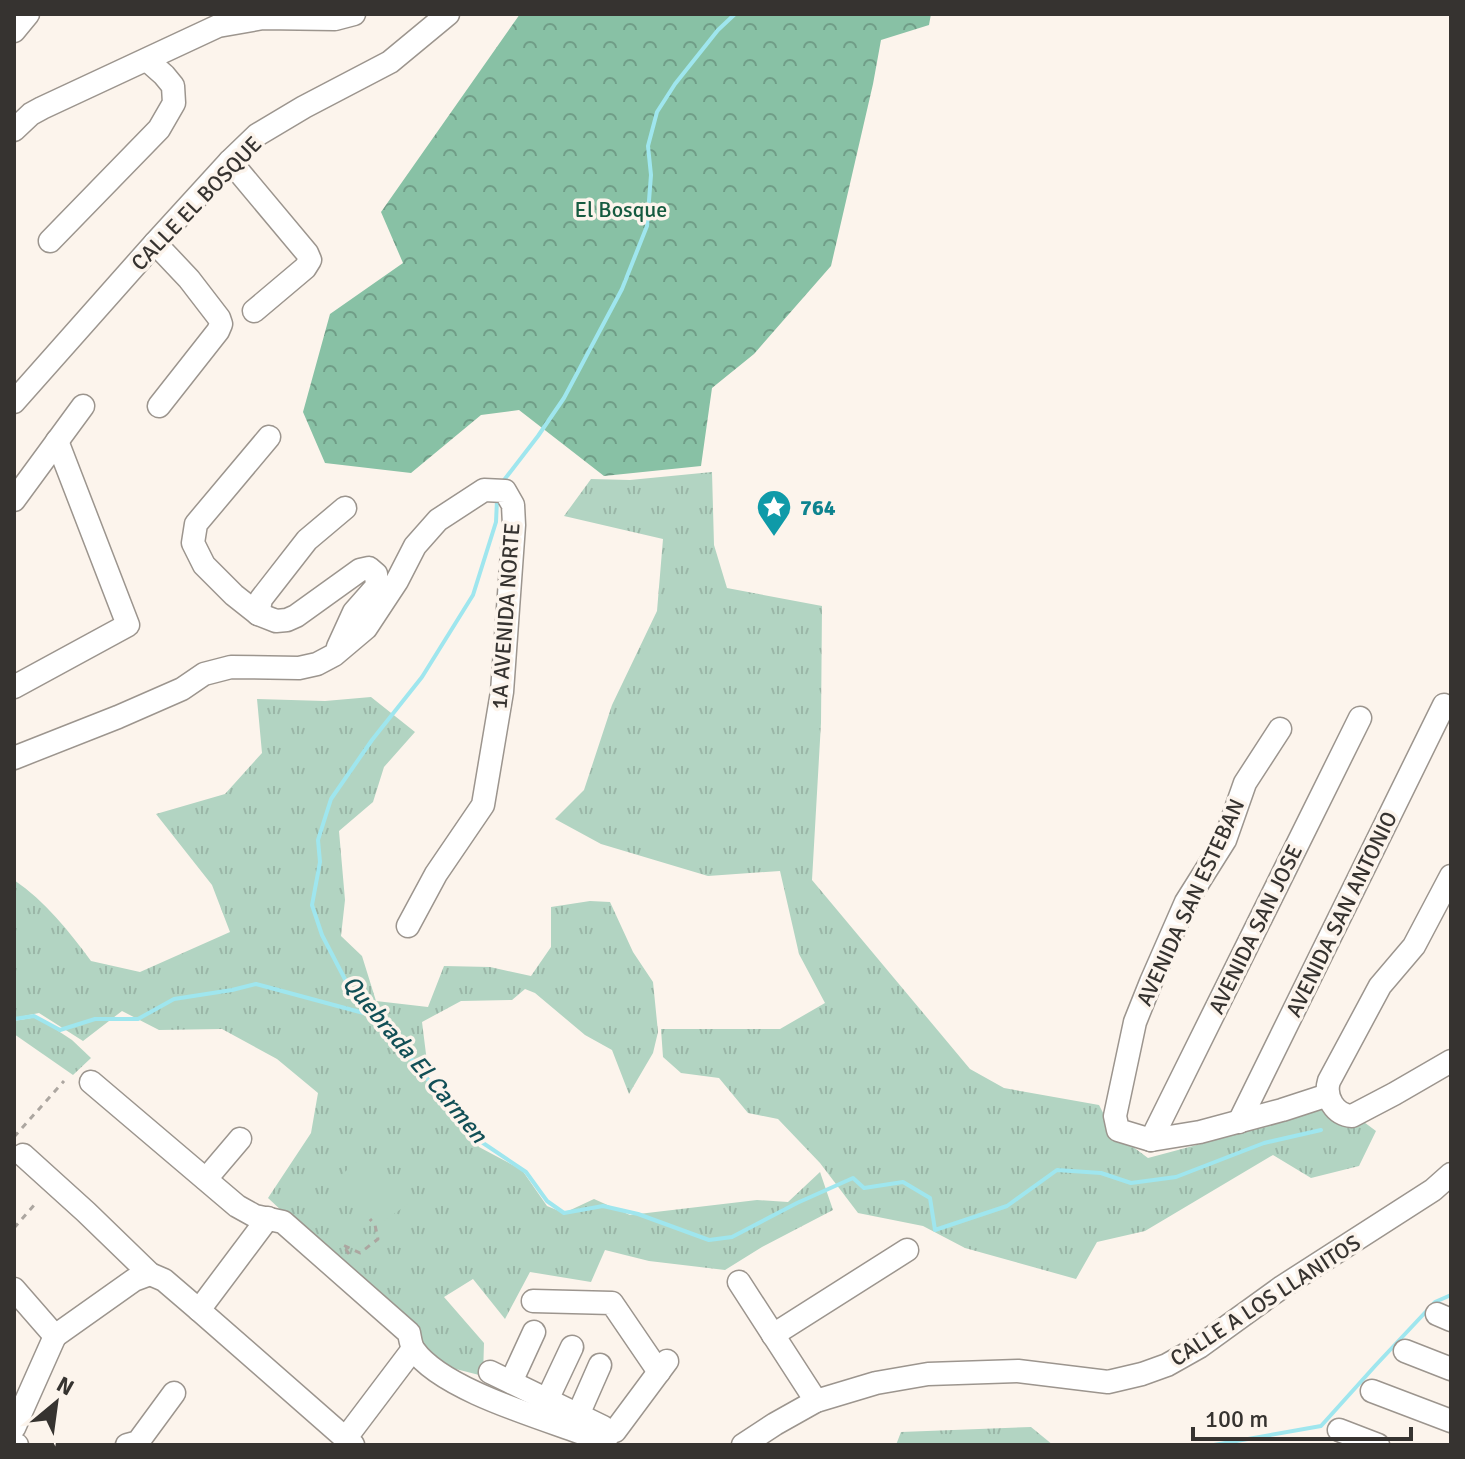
<svg xmlns="http://www.w3.org/2000/svg" width="1465" height="1459" viewBox="0 0 1465 1459" font-family="Signika,sans-serif">
  <defs>
    <pattern id="grass-tufts" width="24" height="20" patternUnits="userSpaceOnUse" patternTransform="scale(2)"><rect width="24" height="20" fill="#b2d4c2"/><path d="M3 7l-1-3M5 7V3M7 7l1-3M15 17l-1-3M17 17v-4M19 17l1-3" fill="none" stroke="#9ab6a7"/></pattern>
    <pattern id="forest-crowns" width="20" height="18" patternUnits="userSpaceOnUse" patternTransform="scale(2)"><rect width="20" height="18" fill="#88c1a5"/><path d="M2 6a3 3 0 1 1 6 0M12 15a3 3 0 1 1 6 0" fill="none" stroke="#709d87"/></pattern>
  </defs>
  <rect width="100%" height="100%" fill="#fcf4ec"/>
  <!-- grass -->
  <g fill="url(#grass-tufts)">
    <path d="M712,472L714,545L727,588L822,606L821,723L812,880L970,1069L1004,1088L1099,1105L1113,1132L1148,1158L1249,1131L1337,1102L1376,1131L1359,1166L1311,1178L1273,1155L1145,1231L1097,1242L1076,1279L965,1248L923,1226L858,1213L820,1163L778,1119L748,1113L719,1078L681,1073L663,1057L661,1029H780L825,1003L799,954L780,871L708,876L601,844L555,819L584,790L612,705L657,611L663,539L564,516L591,479L630,480Z"/>
    <path d="M371,697L415,732L384,767L373,802L339,831L345,900L341,936L362,956L376,1001L428,1007L444,966L490,967L531,976L551,947V907L590,901L610,902L633,952L653,982L658,1032L653,1053L629,1094L612,1050L585,1035L535,993L525,989L512,1000L461,1001L422,1022L429,1078L479,1147L522,1170L547,1206L564,1213L594,1199L630,1215L757,1200L788,1202L820,1172L833,1210L762,1247L725,1270L649,1261L605,1250L591,1282L530,1272L505,1319L473,1279L444,1297L484,1343L483,1376L448,1367L415,1346L344,1269L268,1198L311,1133L318,1093L277,1059L222,1029L159,1030L122,1011L83,1041L39,1013L14,1018V880C45,901 69,931 91,961L140,972L230,932L212,885L156,814L225,794L262,753L257,699L325,701Z"/>
    <path d="M37,1017L72,1040L91,1058L73,1075L14,1034V1021Z"/>
    <path d="M1031,1427L1053,1445H896L901,1432Z"/>
  </g>
  <!-- forest -->
  <path fill="url(#forest-crowns)" d="M520,14H931L929,25L881,40L873,84L831,266L754,354L712,388L701,466L604,476L519,410L481,415L411,473L325,463L303,412L330,314L403,263L381,212Z"/>
  <!-- garden -->
  <path fill="#b2d4c2" d="M362,1158L411,1202L381,1223L336,1179Z"/>
  <g fill="none" stroke-linecap="round" stroke-linejoin="round">
    <!-- stream -->
    <g stroke="#9fe6ee" stroke-width="4">
      <path d="M501,484L538,436L564,398L622,289L647,226L651,175L648,146L657,112L675,84L718,30L735,14"/>
      <path d="M497,500L496,522L473,595L422,677L372,740L331,799L318,840L320,862L312,905L322,935L349,987L373,1016L399,1036L405,1051L458,1117L483,1143L526,1172L547,1201L564,1213L603,1206L638,1214L709,1240L732,1237L797,1203L853,1178L864,1188L903,1182L930,1198L935,1230L1007,1206L1057,1170L1101,1173L1131,1183L1176,1177L1264,1143L1321,1130"/>
      <path d="M14,1019L34,1016L60,1030L95,1019H138L174,999L232,990L256,984L371,1015"/>
      <path d="M1214,1445L1321,1426L1375,1366L1435,1302L1451,1295"/>
    </g>
    <!-- minor casing -->
    <g stroke="#9c958e" stroke-width="25">
      <g id="minor">
        <path d="M14,31L28,14"/>
        <path d="M14,130L31,114L42,108L218,26L263,18L335,19L354,14"/>
        <path d="M230,161L307,253L310,260L305,268L254,311"/>
        <path d="M50,241L159,129L174,103L173,86L164,75L147,60"/>
        <path d="M155,243L189,279L219,318L221,324L218,331L159,406"/>
        <path d="M14,402L155,243L230,161L257,135L304,107L390,62L448,14"/>
        <path d="M269,437L196,524L193,543L204,565L234,595L258,614L276,621L287,620L296,616L360,570L369,568L376,574L377,586L354,612L338,647"/>
        <path d="M14,500L83,406"/>
        <path d="M258,614L261,599L307,540L345,508"/>
        <path d="M14,687L128,625L57,441"/>
        <path d="M1280,729L1245,783L1225,840L1186,902L1151,982L1135,1022L1115,1116L1118,1130L1151,1140L1200,1132L1282,1110L1328,1095"/>
        <path d="M14,758L118,717L182,689L204,674L231,667L299,668L317,664L334,655L366,628L397,581L415,546L438,520L484,490L505,491L513,505L514,525L502,692L483,805L436,874L408,926"/>
        <path d="M1451,876L1414,946L1380,986L1329,1081C1324,1097 1335,1115 1352,1116L1394,1094L1451,1061"/>
        <path d="M91,1082L237,1206L255,1216L283,1222L409,1333C410,1338 411,1346 414,1350C443,1391 546,1419 593,1437L606,1445"/>
        <path d="M1239,1122L1444,705"/>
        <path d="M1151,1140L1360,718"/>
        <path d="M23,1155L86,1212L150,1274L164,1280L199,1310L353,1445"/>
        <path d="M206,1179L240,1139"/>
        <path d="M739,1282L816,1401"/>
        <path d="M14,1289L55,1336"/>
        <path d="M533,1301L612,1303L659,1372"/>
        <path d="M199,1310L268,1218"/>
        <path d="M1437,1314L1451,1320"/>
        <path d="M773,1335L907,1250"/>
        <path d="M55,1336L134,1280L150,1274"/>
        <path d="M1405,1351L1451,1369"/>
        <path d="M490,1372L603,1427"/>
        <path d="M511,1382L534,1332"/>
        <path d="M1372,1391L1451,1421"/>
        <path d="M547,1400L572,1347"/>
        <path d="M578,1415L600,1365"/>
        <path d="M14,1428L55,1336"/>
        <path d="M1339,1430L1378,1445"/>
        <path d="M615,1431L667,1361"/>
        <path d="M345,1439L413,1349"/>
        <path d="M14,1444L17,1445"/>
        <path d="M127,1445L138,1442L174,1393"/>
        <path d="M743,1445L775,1424L816,1401L876,1383L928,1374L1018,1371L1108,1382L1142,1374L1167,1365L1199,1347L1282,1287L1433,1190L1451,1174"/>
      </g>
    </g>
    <!-- path -->
    <g stroke="#aca6a0" stroke-width="3" stroke-dasharray="6 6" stroke-linecap="butt">
      <path d="M14,1137L64,1081"/>
      <path d="M14,1228L35,1204"/>
      <path d="M349,1254L343,1245L360,1253L378,1239L375,1225L370,1219"/>
    </g>
    <!-- minor -->
    <use href="#minor" stroke="#fff" stroke-width="22"/>
  </g>
  <!-- icons -->
  <defs>
    <g id="sight-pin" transform="scale(1.8)"><path d="M0 17L-7.5 6A9.5 9.5 0 1 1 7.5 6Z" fill="#0f9aa8" stroke="#fcf4ec"/><path d="M0-6L1.8-2.2L6-1.7L2.9 1.2L3.7 5.4L0 3.3L-3.7 5.4L-2.9 1.2L-6-1.7L-1.8-2.2Z" fill="#fff"/></g>
  </defs>
  <g fill-rule="evenodd">
    <use href="#sight-pin" x="774" y="507"/>
  </g>
  <g text-anchor="middle" stroke-width="7" stroke-linejoin="round" paint-order="stroke">
    <!-- street labels -->
    <g font-size="22" fill="#363330" stroke="#fcf4ec">
      <text transform="translate(196 203) rotate(-46)" y="8">CALLE EL BOSQUE</text>
      <text transform="translate(505 616) rotate(-86)" y="8">1A AVENIDA NORTE</text>
      <text transform="translate(1190 902) rotate(-65)" y="8">AVENIDA SAN ESTEBAN</text>
      <text transform="translate(1341 914) rotate(-64)" y="8">AVENIDA SAN ANTONIO</text>
      <text transform="translate(1255 929) rotate(-64)" y="8">AVENIDA SAN JOSE</text>
      <text transform="translate(1265 1300) rotate(-33)" y="8">CALLE A LOS LLANITOS</text>
    </g>
    <!-- park labels -->
    <g font-size="22" fill="#155a3f" stroke="#fcf4ec">
      <text x="621" y="217">El Bosque</text>
    </g>
    <!-- culture labels -->
    <g font-size="22" font-weight="bold" fill="#0d838f" stroke="#fcf4ec" text-anchor="start">
      <text x="800" y="515">764</text>
    </g>
    <!-- water labels -->
    <g font-size="24" font-style="italic" fill="#114f56" stroke="#fcf4ec">
      <text transform="translate(415 1059) rotate(50)" y="8">Quebrada El Carmen</text>
    </g>
  </g>
  <!-- border -->
  <rect width="1465" height="1459" fill="none" stroke="#363330" stroke-width="32"/>
  <!-- north arrow -->
  <g transform="translate(56 1403) rotate(29)" stroke="#fcf4ec" stroke-width="6" paint-order="stroke">
  <path d="M0-6L14 30L0 20L-14 30Z" fill="#363330"/>
  <text y="-12" font-size="22" font-weight="bold" text-anchor="middle" fill="#363330">N</text>
  </g>
  <!-- scale -->
  <path d="M1193 1427v12h218v-12" fill="none" stroke="#363330" stroke-width="4"/>
  <text x="1205" y="1427" font-size="24" fill="#363330" stroke="#fcf4ec" stroke-width="6" paint-order="stroke">100 m</text>
</svg>
